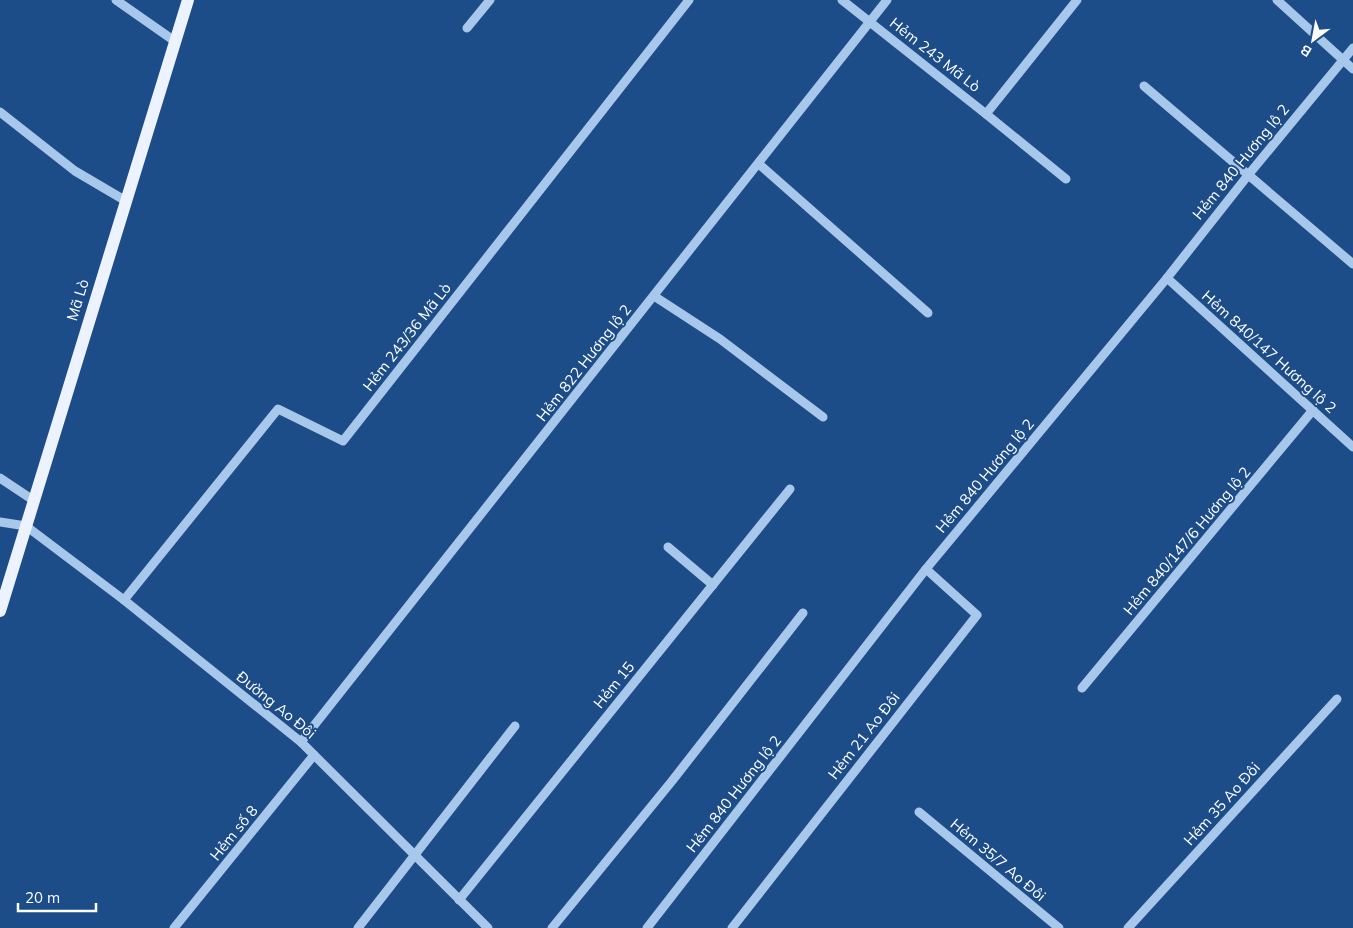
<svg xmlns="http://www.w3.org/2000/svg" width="1353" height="928" viewBox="0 0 1353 928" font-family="Mulish,sans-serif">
  <rect width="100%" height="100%" fill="#1d4d88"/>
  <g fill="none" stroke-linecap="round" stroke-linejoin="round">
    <!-- minor -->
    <g stroke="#a7c7eb" stroke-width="9">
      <path d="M116,0L176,42"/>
      <path d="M842,0L986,114L1066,179"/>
      <path d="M1277,0L1353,69"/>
      <path d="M467,28L490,0"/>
      <path d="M1144,86L1353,264"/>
      <path d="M0,112L75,171L126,201"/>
      <path d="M986,114L1077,0"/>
      <path d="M759,164L928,313"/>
      <path d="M1167,278L1353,447"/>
      <path d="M654,296L720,339L823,417"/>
      <path d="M0,478L33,500"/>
      <path d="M0,522L26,526L124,600L301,742L488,928"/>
      <path d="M668,547L713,585"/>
      <path d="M124,600L278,409L343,441L689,0"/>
      <path d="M1082,688L1313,410"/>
      <path d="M301,742L887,0"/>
      <path d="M919,812L1059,928"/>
      <path d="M459,900L790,489"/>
      <path d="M174,928L314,755"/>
      <path d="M358,928L515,726"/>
      <path d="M552,928L672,781L803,613"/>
      <path d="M647,928L926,569L1167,278L1249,174L1353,48"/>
      <path d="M732,928L977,615L926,569"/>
      <path d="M1128,928L1337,699"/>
    </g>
    <!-- major -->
    <path stroke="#ecf3fe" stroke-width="12" d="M0,611L188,0"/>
  </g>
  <g text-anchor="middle" stroke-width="4" stroke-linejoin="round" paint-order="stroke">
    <!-- street labels -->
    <g font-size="15" fill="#fff" stroke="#1d4d88">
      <text transform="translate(935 55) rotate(38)" y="5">Hẻm 243 Mã Lò</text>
      <text transform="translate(1241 162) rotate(-51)" y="5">Hẻm 840 Hương lộ 2</text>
      <text transform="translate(78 300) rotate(-73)" y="5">Mã Lò</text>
      <text transform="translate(407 337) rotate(-52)" y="5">Hẻm 243/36 Mã Lò</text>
      <text transform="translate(1269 352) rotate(42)" y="5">Hẻm 840/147 Hương lộ 2</text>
      <text transform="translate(584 363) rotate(-52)" y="5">Hẻm 822 Hương lộ 2</text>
      <text transform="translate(985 476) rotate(-50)" y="5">Hẻm 840 Hương lộ 2</text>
      <text transform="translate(1187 541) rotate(-50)" y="5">Hẻm 840/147/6 Hương lộ 2</text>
      <text transform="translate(614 685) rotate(-51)" y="5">Hẻm 15</text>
      <text transform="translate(276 705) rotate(39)" y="5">Đường Ao Đôi</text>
      <text transform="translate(864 736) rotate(-52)" y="5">Hẻm 21 Ao Đôi</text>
      <text transform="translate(734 794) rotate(-52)" y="5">Hẻm 840 Hương lộ 2</text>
      <text transform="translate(1222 804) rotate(-48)" y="5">Hẻm 35 Ao Đôi</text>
      <text transform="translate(234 833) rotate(-51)" y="5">Hẻm số 8</text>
      <text transform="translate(998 860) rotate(40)" y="5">Hẻm 35/7 Ao Đôi</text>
    </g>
  </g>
  <!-- north arrow -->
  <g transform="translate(1313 40) rotate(212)" stroke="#1d4d88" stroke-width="4" paint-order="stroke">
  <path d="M0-4L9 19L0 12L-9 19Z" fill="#ffffff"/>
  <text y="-8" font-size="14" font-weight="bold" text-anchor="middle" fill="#ffffff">B</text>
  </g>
  <!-- scale -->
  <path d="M18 903v8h78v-8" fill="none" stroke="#ffffff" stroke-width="2.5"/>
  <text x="25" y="903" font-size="15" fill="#ffffff" stroke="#1d4d88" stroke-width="4" paint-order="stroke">20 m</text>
</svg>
